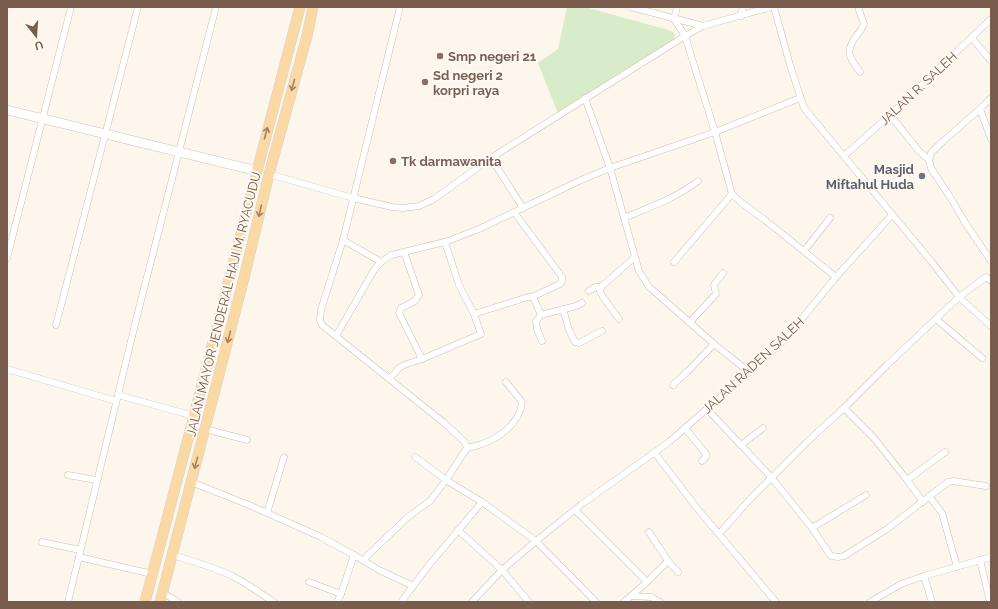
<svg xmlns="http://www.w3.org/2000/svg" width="998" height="609" viewBox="0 0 998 609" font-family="Raleway,sans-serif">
  <rect width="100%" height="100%" fill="#fdf6ec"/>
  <!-- green -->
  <path fill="#d8ecc9" d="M567,7H585L668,30L673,32L675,36L673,41L558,113L538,63L558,49Z"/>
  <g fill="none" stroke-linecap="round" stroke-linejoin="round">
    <!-- street casing -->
    <g stroke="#d1beb0" stroke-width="7">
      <g id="street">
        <path d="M631,7L703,26"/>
        <path d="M677,7L674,19L685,36L715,132L732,194L743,204L765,220L836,277"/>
        <path d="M774,7L790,65L804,108L931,261L959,297L991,326"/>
        <path d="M858,7L864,24C862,29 860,32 857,35C844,53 849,56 860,72"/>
        <path d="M741,16L743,7"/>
        <path d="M972,38L991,61"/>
        <path d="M585,98L610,168L639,271L649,287L655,292L714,344L749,372"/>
        <path d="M991,98L983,106L940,144L931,153L929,160L931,168L950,197L966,224L991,261"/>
        <path d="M980,109L991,139"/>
        <path d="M890,115L919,151L929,160"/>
        <path d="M844,156L890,115L991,19"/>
        <path d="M491,158L523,208"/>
        <path d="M269,174L353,198L392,207L403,208L419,206L434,199L491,158L685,36L703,26L771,7"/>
        <path d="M514,212L562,277V281L560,284L532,297"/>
        <path d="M624,218C650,207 676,198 698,181"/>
        <path d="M343,240L381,262"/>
        <path d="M804,251L830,218"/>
        <path d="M404,252L419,295L415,301L401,308L399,313L422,359"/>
        <path d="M7,258L71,7"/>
        <path d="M674,262L732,194"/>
        <path d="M601,287L600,291L603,297L619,319"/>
        <path d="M589,291L595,287H601L635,257"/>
        <path d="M563,309L569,330L575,342L579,343L602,331"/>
        <path d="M474,314L528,297H532L534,299L541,315L576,306L582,303"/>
        <path d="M541,315L536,321L537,329L542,341"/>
        <path d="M936,319L982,358"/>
        <path d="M690,322L716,294L714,285L723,273"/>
        <path d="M56,325L138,7"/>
        <path d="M336,336L374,270L381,262L391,255L445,242L479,229L581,180L610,168L715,132L800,98"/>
        <path d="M7,369L116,401"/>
        <path d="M389,379L399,368L404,365L422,359L481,334L474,314L459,285L445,242"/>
        <path d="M673,385L687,372L714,344"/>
        <path d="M118,395L194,416"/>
        <path d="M844,408L874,438L907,480L945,452"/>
        <path d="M707,409L771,477L812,528L831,556L838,557L844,556L887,529L948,482L953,481L986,486"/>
        <path d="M685,428L706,454V457L702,461"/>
        <path d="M205,429L247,440"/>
        <path d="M741,445L763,428"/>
        <path d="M467,448C471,447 475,446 479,445C498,439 520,424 522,402L506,382"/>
        <path d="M655,453L696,507L776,602"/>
        <path d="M415,457L446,480L482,502L536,541L596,602"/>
        <path d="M68,475L96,480"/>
        <path d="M907,480L923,502"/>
        <path d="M191,482L249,505L321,537L354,555L341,594L309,582"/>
        <path d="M929,496L942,513L957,567"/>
        <path d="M575,510L647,582L624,602"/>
        <path d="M267,513L284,457"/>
        <path d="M812,528L866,495"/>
        <path d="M458,530L502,570L529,602"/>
        <path d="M649,532L668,561"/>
        <path d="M719,534L751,498L808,441L844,408L887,365L959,297L986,277L991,281"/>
        <path d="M42,542L80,550"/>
        <path d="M172,555C193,561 214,567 234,577C248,584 261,594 274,602"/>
        <path d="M354,555L379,570L413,586"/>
        <path d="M79,557L152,574"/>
        <path d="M364,560L367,556L408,517L430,501L446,480L467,448L465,442L443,422L322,325L320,320L321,310L343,240L400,7"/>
        <path d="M980,560L990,602"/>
        <path d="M924,576L932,602"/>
        <path d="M647,582L668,561L678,572"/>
        <path d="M162,592L178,602"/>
        <path d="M631,596L651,597L660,602"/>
        <path d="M68,602L137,316L216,7"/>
        <path d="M337,602L341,594"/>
        <path d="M401,602L429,565L482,502"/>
        <path d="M472,602L502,570L536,541L582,504L669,442L749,372L783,341L796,326L836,277L892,215"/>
        <path d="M870,602L901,584L924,576L991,557"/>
      </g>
    </g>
    <!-- secondary casing -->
    <g stroke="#d6c0b0" stroke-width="10">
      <path id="secondary" d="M7,110L257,171"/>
    </g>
    <!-- primary casing -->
    <g stroke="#dad1cd" stroke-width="11">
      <g id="primary">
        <path d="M145,602L194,416L257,171L300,7"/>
        <path d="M160,602L244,278L269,174L307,36L313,7"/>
      </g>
    </g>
    <!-- street -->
    <use href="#street" stroke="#fff" stroke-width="6"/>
    <!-- secondary -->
    <use href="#secondary" stroke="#fff" stroke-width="9"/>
    <!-- primary -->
    <use href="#primary" stroke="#fbd9a5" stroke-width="10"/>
  </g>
  <!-- one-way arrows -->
  <defs><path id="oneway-shaft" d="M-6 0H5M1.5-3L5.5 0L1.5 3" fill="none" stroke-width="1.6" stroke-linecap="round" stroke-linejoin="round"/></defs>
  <g stroke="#a18267">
    <use href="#oneway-shaft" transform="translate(293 85) rotate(105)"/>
    <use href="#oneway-shaft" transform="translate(266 133) rotate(-75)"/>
    <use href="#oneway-shaft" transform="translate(260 211) rotate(103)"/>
    <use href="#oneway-shaft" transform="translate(229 337) rotate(104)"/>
    <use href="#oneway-shaft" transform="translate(196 463) rotate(105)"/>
  </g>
  <!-- markers -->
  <g fill="#8d6e63" stroke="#fffaf3" stroke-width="1.5">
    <circle cx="440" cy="56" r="4"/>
    <circle cx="425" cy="82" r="4"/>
    <circle cx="393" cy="161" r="4"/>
  </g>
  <circle fill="#6b7280" stroke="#fffaf3" stroke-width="1.5" cx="922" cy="176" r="4"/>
  <g text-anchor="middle" stroke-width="4" stroke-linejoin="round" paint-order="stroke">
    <!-- education labels -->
    <g font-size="13" font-weight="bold" fill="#785e54" stroke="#fffaf3" text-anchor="start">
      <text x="448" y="61">Smp negeri 21</text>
      <text x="433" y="80">Sd negeri 2<tspan x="433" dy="15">korpri raya</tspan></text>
      <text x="401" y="166">Tk darmawanita</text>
    </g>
    <!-- street labels -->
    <g font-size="13" fill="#7a5c4d" stroke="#fffaf3">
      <text transform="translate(918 88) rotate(-43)" y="5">JALAN R. SALEH</text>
      <text transform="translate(223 304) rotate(-76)" y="5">JALAN MAYOR JENDERAL HAJI M. RYACUDU</text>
      <text transform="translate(753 365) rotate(-43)" y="5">JALAN RADEN SALEH</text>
    </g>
    <!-- worship labels -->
    <g font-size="13" font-weight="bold" fill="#5b616d" stroke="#fffaf3" text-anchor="end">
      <text x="914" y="174">Masjid<tspan x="914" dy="15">Miftahul Huda</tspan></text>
    </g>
  </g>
  <!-- border -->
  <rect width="998" height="609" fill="none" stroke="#7a5c4d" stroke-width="16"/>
  <!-- north arrow -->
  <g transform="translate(36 36) rotate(163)" stroke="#fffaf3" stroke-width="3" paint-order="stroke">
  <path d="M0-3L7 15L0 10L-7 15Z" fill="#7a5c4d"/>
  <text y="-6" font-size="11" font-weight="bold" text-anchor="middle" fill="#7a5c4d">U</text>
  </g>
</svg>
